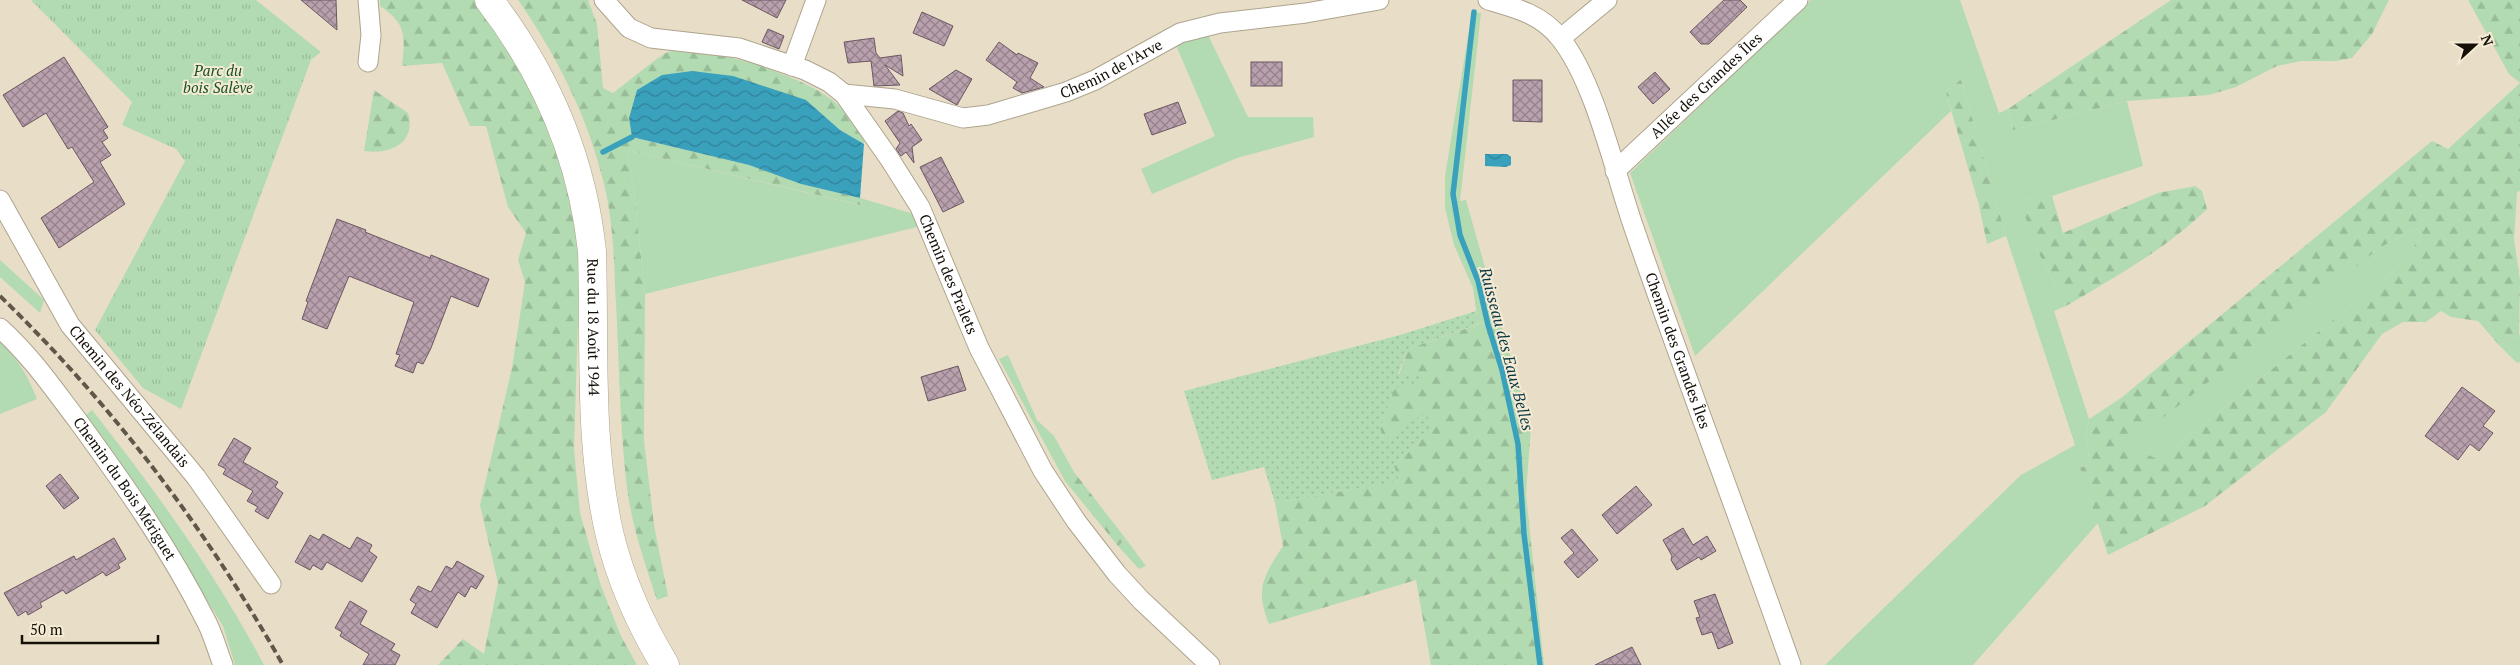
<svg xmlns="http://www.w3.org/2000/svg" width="2520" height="665" viewBox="0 0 2520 665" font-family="'PT Serif',serif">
  <defs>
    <pattern id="forest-firs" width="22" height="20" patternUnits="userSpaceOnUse" patternTransform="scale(1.25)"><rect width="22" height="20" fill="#b2dbb2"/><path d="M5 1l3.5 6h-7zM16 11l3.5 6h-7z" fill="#98bb98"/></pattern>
    <pattern id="park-tufts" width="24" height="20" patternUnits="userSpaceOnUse" patternTransform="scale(1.25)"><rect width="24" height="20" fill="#b2dbb2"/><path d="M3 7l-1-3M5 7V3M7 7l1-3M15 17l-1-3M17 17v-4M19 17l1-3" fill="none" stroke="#98bb98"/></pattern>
    <pattern id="garden-dots" width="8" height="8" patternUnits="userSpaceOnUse" patternTransform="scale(1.25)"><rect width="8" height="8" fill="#b2dbb2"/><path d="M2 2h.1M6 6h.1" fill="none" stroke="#98bb98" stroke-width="1.8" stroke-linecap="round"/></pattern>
    <pattern id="water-waves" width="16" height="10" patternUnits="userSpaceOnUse" patternTransform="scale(1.25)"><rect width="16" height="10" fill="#3aa1bd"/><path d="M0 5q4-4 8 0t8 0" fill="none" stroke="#308298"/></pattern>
    <pattern id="building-cross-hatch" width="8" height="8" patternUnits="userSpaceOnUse" patternTransform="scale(1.25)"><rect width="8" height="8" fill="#b8a0ad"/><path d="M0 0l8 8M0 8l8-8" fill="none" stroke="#94818b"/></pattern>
  </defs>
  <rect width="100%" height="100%" fill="#e8dec7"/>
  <!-- grass -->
  <g fill="#b2dbb2">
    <path d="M1811,0H1960L1999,113L2008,109L2013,130L2127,101L2143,166L2052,196L2020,199L2036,248L2066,306L2054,311L2089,419L2086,439L2090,464L2080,468L2098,523L1973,665H1825L2021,475L2075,445L2006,236L1961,79L1946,93L1951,111L1695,356L1630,173Z"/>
    <path d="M1472,12L1481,13L1460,201L1466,200L1499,317L1478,324L1473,288L1454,245L1445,208V176Z"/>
    <path d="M1208,35L1248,117H1313L1314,137L1237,158L1152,194L1141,169L1215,136L1175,43Z"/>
    <path d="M627,150L859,205L860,198L914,214L921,226L645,294L634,192Z"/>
    <path d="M2417,229L2422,236L2394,271L2159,460L2127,445L2381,247Z"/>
    <path d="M0,260L44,300L40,313L0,277Z"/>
    <path d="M2520,332V362L2517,363L2499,345L2519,337Z"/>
    <path d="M0,342C18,359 28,376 37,399L0,414Z"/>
    <path d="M1008,355L1037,420L1054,436L1074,472L1065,481L999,359Z"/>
    <path d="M92,410C156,491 216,574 264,665H235L223,626L146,503L85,416Z"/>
    <path d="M1126,539L1146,566L1139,569L1118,546Z"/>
  </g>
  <!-- forest -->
  <g fill="url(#forest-firs)" fill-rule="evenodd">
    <path d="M380,0H474L521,69L565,167L580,256L574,449L580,513L601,586L621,636L637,665H438L463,639L484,654L498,583L480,505L512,368L525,282L518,260L526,233L508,207L486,126H470L442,63L402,66C405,36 407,24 380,6Z"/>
    <path d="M518,0H588L597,24L603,88L613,93C623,86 661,54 668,52C704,43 802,76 831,99C844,108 854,124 865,135L864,144L840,130L806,100L637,90L629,118L632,137L749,165L801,184L860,198V205L627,150L634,192L645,294L644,440L654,525L668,596L657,600C644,561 630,521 626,479C619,415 619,350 615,286C614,252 612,217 604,184C588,117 557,56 518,0Z"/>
    <path d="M2171,0H2389L2372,34L2352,58L2336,61H2301L2277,66L2236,87L2209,95L2127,101L2013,130L2008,109Z"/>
    <path d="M2468,0H2520V83L2509,74Z"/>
    <path d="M1961,79L2006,236L1987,244L1979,205L1946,93Z"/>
    <path d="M2520,83V191L2517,192L2514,239L2520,280L2519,337L2499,345L2478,321L2451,317L2441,311L2426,322H2403L2382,334L2326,412L2205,506L2108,555L2080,468L2090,464L2086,439L2089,419L2121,398L2432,141L2448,149ZM2417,229L2422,236L2394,271L2159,460L2128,445L2381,247Z"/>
    <path d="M374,90L408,113C417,143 389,155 364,151Z"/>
    <path d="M2195,186L2202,191L2207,209C2166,249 2115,277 2066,306L2036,248L2019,199L2052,196L2063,233L2158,193Z"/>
    <path d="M1499,317L1531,427L1526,494L1544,665H1431L1416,580L1269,624C1255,589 1263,576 1283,546L1275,503L1398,481L1394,466L1434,427L1384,441L1380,429L1408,349Z"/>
    <path d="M1074,472L1126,539L1118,546L1065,481Z"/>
  </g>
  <!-- park -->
  <path fill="url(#park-tufts)" d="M31,0H256L321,52L311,60L181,409L143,388L95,330L185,161L176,149L122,125L132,102Z"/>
  <!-- garden -->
  <path fill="url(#garden-dots)" d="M1476,311L1478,324L1408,349L1398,374H1419V385L1395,387L1380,429L1384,441L1425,413L1434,427L1394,466L1399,481L1275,503L1264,467L1212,480L1184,391L1400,335Z"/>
  <!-- water -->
  <g fill="url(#water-waves)">
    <path d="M692,71L733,76L806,100L840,130L864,144L860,198L801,184L749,165L632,137L629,118L637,90L662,75Z"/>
    <path d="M1485,154H1507L1511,157V165L1506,167L1485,166Z"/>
  </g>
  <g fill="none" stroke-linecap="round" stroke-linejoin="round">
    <!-- stream -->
    <g stroke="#3aa1bd" stroke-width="5.5">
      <path d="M1474,12L1453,194L1460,235L1478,281L1488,325L1502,370L1518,444L1524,534L1540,665"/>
      <path d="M603,152L632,137"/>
    </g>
  </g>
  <!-- building -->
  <g fill="url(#building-cross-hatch)" stroke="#6c5763">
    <path d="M301,0H336L337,30Z"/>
    <path d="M742,0H786L777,18Z"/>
    <path d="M1724,0H1740L1747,7L1709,44H1701L1690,32Z"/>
    <path d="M922,12L953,26L944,46L913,33Z"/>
    <path d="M768,29L784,36L779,49L762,42Z"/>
    <path d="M874,38L876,53L880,58L901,55L903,76L885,65L900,85L874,86L871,61L848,63L844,42Z"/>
    <path d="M999,42L1017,55L1018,53L1038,63L1030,78L1044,87L1022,93L1013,88L1017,82L986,60Z"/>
    <path d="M64,57L108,127L103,130L108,138L102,142L111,155L100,162L125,204L59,248L41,218L94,182L72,147L68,149L46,113L23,127L3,95Z"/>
    <rect x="1251" y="62" width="31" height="24"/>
    <path d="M956,70L972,79L957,105L929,89Z"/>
    <path d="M1655,72L1670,89L1653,104L1638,87Z"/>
    <path d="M1513,80H1542V122L1513,121Z"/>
    <path d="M1178,102L1186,123L1152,135L1144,114Z"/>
    <path d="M898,111L903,113L909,126L911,124L922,140L912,147L914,163L906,152L901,156L896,149L900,143L885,121Z"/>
    <path d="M941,157L964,202L943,212L920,167Z"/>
    <path d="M337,219L366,230L365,232L430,258L431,255L489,279L478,307L451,296L431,348L423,364L417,362L413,373L395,366L400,355L396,354L414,302L349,276L327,329L302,319L308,302L306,301Z"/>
    <path d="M958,366L966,390L928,401L921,377Z"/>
    <path d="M2462,387L2495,411L2483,426L2493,433L2479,451L2470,444L2458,460L2425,436Z"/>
    <path d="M234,438L251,448L243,462L278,482L275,487L283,493L268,519L255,511L258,507L247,501L253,491L223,474L226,469L218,465Z"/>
    <path d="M60,474L79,498L64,509L46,486Z"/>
    <path d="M1636,486L1652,505L1617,534L1602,515Z"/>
    <path d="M1683,528L1693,545L1707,536L1716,551L1701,560L1699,557L1677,570L1671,560L1672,556L1663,540Z"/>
    <path d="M1572,529L1598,560L1578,578L1564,562L1574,553L1561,538Z"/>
    <path d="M323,534L350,549L357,537L372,545L369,551L377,557L362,582L327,562L322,570L313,565L310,570L295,562L310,535L319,540Z"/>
    <path d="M114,538L126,559L118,564L120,568L106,576L103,572L66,594L63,590L40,603L42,607L28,615L26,611L18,616L4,593L74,556L76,560Z"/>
    <path d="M457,561L484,576L476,589L471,586L465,597L458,592L437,628L411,613L416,604L410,600L418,586L431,592L446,566L452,569Z"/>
    <path d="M1715,594L1733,643L1718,649L1712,632L1702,635L1696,618L1700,617L1694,601Z"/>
    <path d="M350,601L367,611L360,624L395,644L391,650L400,655L395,665H363L369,654L340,636L342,632L335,628Z"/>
    <path d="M1632,647L1641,665H1595Z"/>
  </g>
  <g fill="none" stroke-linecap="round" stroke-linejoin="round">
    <!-- minor casing -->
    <g stroke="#aea48e" stroke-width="21">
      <g id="minor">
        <path d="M368,0L371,35L368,62"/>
        <path id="s1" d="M604,0L629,28L651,38L739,48L805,70L829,82L844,94L889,158L920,207L979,348L1043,471L1076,521L1117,574L1141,600L1210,665"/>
        <path id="s2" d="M1488,0C1516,8 1541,14 1560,38C1595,81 1615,174 1634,228C1684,374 1740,519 1791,665"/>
        <path d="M1561,38L1607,0"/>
        <path d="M792,66L816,0"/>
        <path id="s3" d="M844,94L895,99L963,118L988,115L1066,92L1095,80L1180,33L1220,23L1306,13L1379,0"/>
        <path id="s4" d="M1615,171L1798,0"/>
        <path id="s5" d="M0,200L70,325L196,477L271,584"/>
        <path id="s6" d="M0,328C31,356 53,388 78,421C124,484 170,549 205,619C213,633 217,650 223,665"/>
      </g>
    </g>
    <!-- primary casing -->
    <g stroke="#aea48e" stroke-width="29">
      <g id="primary">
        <path id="s7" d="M489,0C546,74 582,158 592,251C595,345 588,443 610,536C621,581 641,625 665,665"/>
      </g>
    </g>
    <!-- minor -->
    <use href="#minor" stroke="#fff" stroke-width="19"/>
    <!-- primary -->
    <use href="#primary" stroke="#fff" stroke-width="28"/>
    <!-- rail -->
    <path stroke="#5e574a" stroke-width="4" stroke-dasharray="8 4" stroke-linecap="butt" d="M0,296C114,407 205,527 283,665"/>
  </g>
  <g text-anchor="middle" stroke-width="4" stroke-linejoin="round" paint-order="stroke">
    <!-- street labels -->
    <g font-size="15" fill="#141008" stroke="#f5ebd4">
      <text dy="5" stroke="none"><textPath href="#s3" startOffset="279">Chemin de l'Arve</textPath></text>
      <text dy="5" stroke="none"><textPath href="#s4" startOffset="125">Allée des Grandes Îles</textPath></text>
      <text dy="5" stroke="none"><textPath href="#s1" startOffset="475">Chemin des Pralets</textPath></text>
      <text dy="5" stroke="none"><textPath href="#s7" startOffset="351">Rue du 18 Août 1944</textPath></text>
      <text dy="5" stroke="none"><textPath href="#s2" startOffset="418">Chemin des Grandes Îles</textPath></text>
      <text dy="5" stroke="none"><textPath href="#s5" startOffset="236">Chemin des Néo-Zélandais</textPath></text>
      <text dy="5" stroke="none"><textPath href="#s6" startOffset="204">Chemin du Bois Mériguet</textPath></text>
    </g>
    <!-- park labels -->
    <g font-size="15" font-style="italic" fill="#16531e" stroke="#f5ebd4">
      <text x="218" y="76">Parc du<tspan x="218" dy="17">bois Salève</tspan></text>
    </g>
    <!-- water labels -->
    <g font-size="16" font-style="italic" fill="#073743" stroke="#f5ebd4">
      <text transform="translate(1507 349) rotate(75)" y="6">Ruisseau des Eaux Belles</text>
    </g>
  </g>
  <!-- north arrow -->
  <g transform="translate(2475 45) rotate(69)" stroke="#f5ebd4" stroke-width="4" paint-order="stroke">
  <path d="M0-4L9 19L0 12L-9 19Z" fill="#141008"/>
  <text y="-8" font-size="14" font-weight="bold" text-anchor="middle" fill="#141008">N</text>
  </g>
  <!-- scale -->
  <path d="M22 635v8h136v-8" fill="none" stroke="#141008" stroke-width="2.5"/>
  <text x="30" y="635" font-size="15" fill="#141008" stroke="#f5ebd4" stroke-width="4" paint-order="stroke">50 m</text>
</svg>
